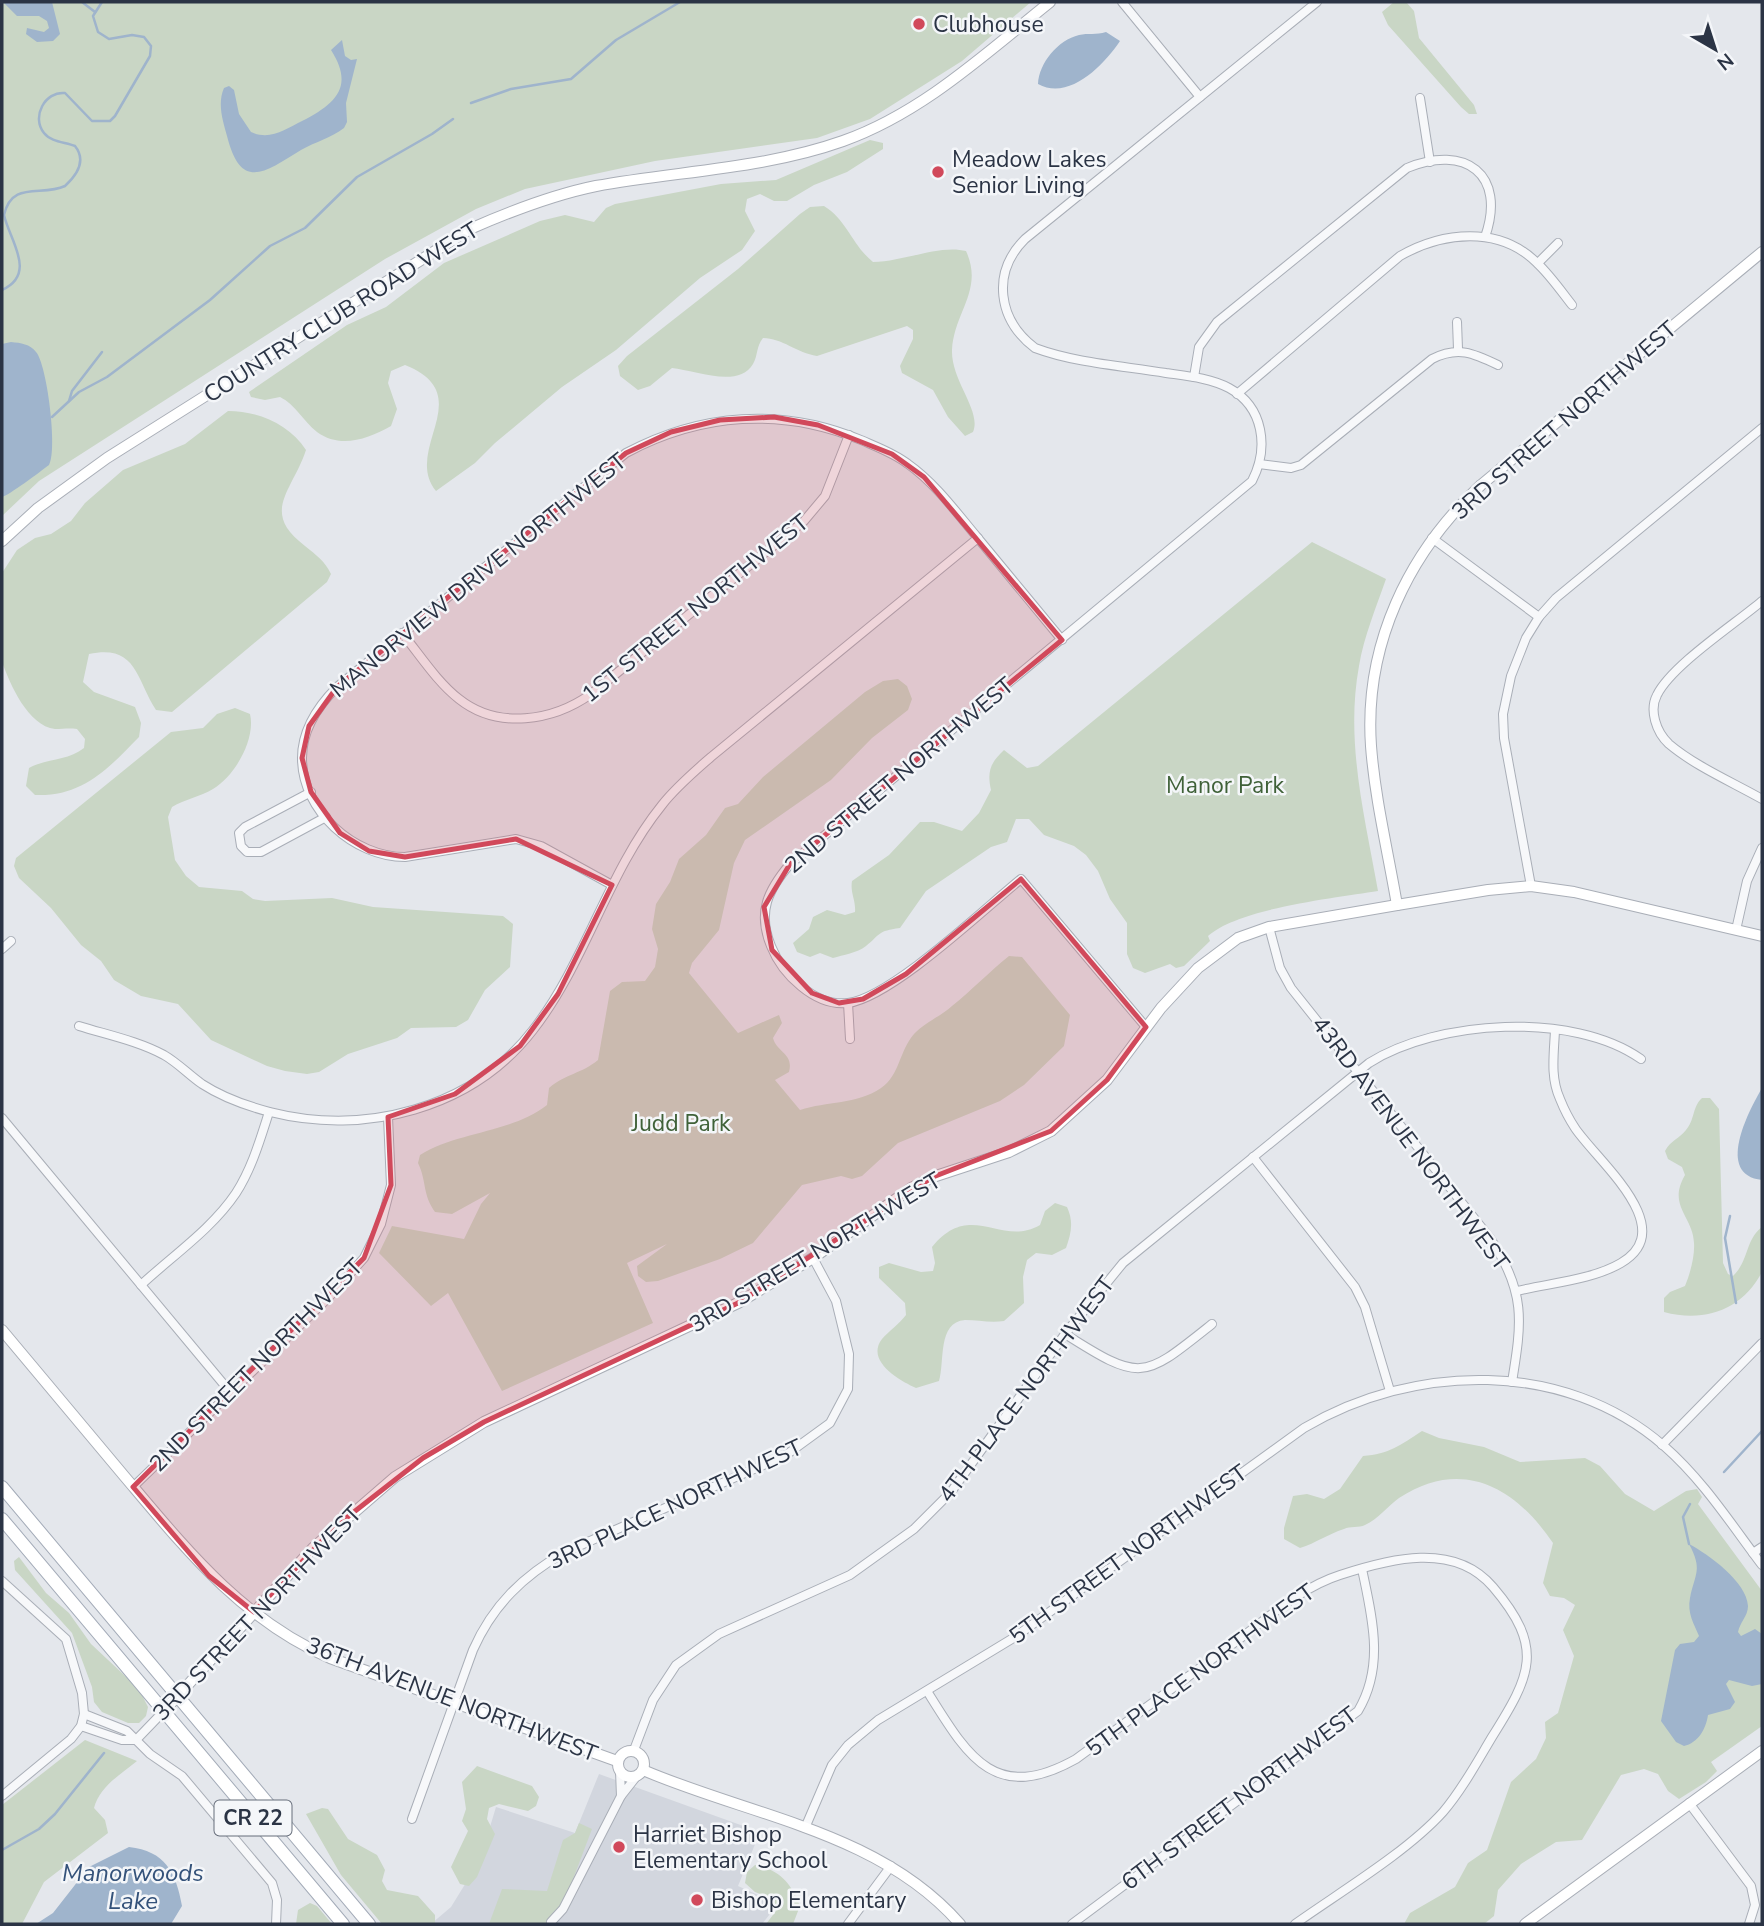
<svg xmlns="http://www.w3.org/2000/svg" width="1764" height="1926" viewBox="0 0 1764 1926" font-family="'Nunito Sans',sans-serif">
  <rect width="100%" height="100%" fill="#e4e7ec"/>
  <!-- built -->
  <path fill="#d2d6de" d="M599,1774L760,1832L738,1886L778,1904L762,1924H431L451,1907L480,1860L496,1807L575,1833Z"/>
  <!-- green -->
  <g fill="#c9d6c5">
    <path d="M2,2H1031L962,61L870,119L817,138L655,161L525,189L476,209L385,259L39,481L2,516Z"/>
    <path d="M1394,2H1406L1414,11L1419,38L1474,105L1477,114H1469L1461,107L1388,25L1382,12Z"/>
    <path d="M870,140L883,143V149L847,172L814,185L787,201H774L760,194L747,199L745,211L755,231L742,250L700,278L616,350L562,387L495,443L475,463L436,491C402,449 480,395 405,365L391,371L388,383L397,409L391,426C368,439 340,449 317,432C303,421 296,405 280,397L265,400L251,397L249,392L347,325L386,307L444,263L540,221L565,215L594,222L606,208L615,204L721,184L776,180Z"/>
    <path d="M824,206C847,220 852,245 873,262C902,262 940,244 966,251C984,290 954,312 952,350C951,381 982,411 973,432L965,436L948,417L933,390L902,373L900,366L913,339V330L907,326L817,356C797,353 782,338 763,338C756,347 758,355 753,364C739,389 694,370 672,368L650,386L638,390L620,376L618,366L627,356L738,269L800,214L810,207Z"/>
    <path d="M228,411C258,411 289,424 306,450C292,492 260,512 305,546C316,555 325,561 331,574L327,582L172,712L156,710C136,679 137,644 89,654L83,682L94,692L135,707L141,723L139,737C108,769 82,797 35,795L26,786L29,768C47,758 68,761 84,748L85,739L77,729C69,728 63,729 55,729C28,726 10,684 2,662V573L17,550L35,538L51,534L71,521L85,503L123,470L185,444Z"/>
    <path d="M1312,542L1386,579C1376,608 1364,636 1359,666C1345,742 1365,817 1378,891C1336,898 1239,908 1208,936L1210,941L1184,966L1176,968L1170,964L1145,973L1133,968L1127,954V923L1110,899L1098,871L1086,855L1074,846L1044,835L1029,819H1016L1007,842L991,847L926,891L900,928C877,931 881,934 866,946C857,953 843,955 833,958L820,953L810,957L797,952L793,943L809,929L813,917L827,910L845,915L855,912C856,900 850,893 852,881L889,855L920,822H934L962,831L979,813L991,790C987,772 990,763 1004,750L1027,768L1038,766Z"/>
    <path d="M898,679L907,686L912,699L908,710L872,738L831,780L745,840L734,863L719,930L692,963L689,973L738,1033L779,1015L782,1023L773,1038C777,1053 794,1053 789,1072L775,1080L800,1110C827,1101 856,1105 881,1088C900,1075 899,1051 914,1034C924,1023 941,1016 952,1006C972,990 989,972 1009,956L1022,957L1070,1015L1064,1046L1024,1085L1000,1101L898,1143L862,1176L852,1179L841,1176L802,1185L753,1243L720,1259L658,1281L646,1282L638,1276L637,1266L667,1244L627,1263L653,1323L502,1391L448,1293L431,1306L379,1253L392,1226L464,1239L481,1204L490,1193L452,1214L435,1212C422,1194 427,1182 418,1163L420,1155C459,1131 511,1133 547,1105L549,1088C567,1073 581,1074 598,1060L610,991L622,982L645,981L655,967L658,949L652,929L656,904L670,882L679,859L706,835L725,808L738,804L763,777L865,692L883,681Z"/>
    <path d="M235,708L250,714C256,739 235,776 213,789C200,797 185,799 172,807L168,817L175,860L186,876L199,887L242,891L253,899L265,901L332,898L373,907L503,916L513,924L510,967L485,990L468,1020L456,1027L411,1028L397,1038L348,1054L319,1072L307,1074L285,1071L267,1066L211,1040L178,1004L141,996L114,980L101,961L81,945L51,908L19,878L14,866L16,858L171,732L203,728L217,714Z"/>
    <path d="M1702,1098H1710L1719,1109L1723,1263L1728,1274L1733,1276C1749,1261 1745,1240 1762,1227V1272C1742,1310 1704,1323 1664,1312V1298L1670,1292L1685,1286C1690,1274 1695,1256 1694,1243C1693,1216 1667,1206 1685,1175L1682,1167L1668,1159L1665,1151C1671,1140 1679,1139 1686,1130C1695,1120 1692,1107 1702,1098Z"/>
    <path d="M1055,1203L1067,1207C1074,1222 1071,1234 1066,1248L1052,1255L1036,1253L1027,1260L1023,1277L1024,1303L1004,1321C990,1323 978,1320 965,1320C937,1322 945,1362 939,1381L916,1388C900,1381 865,1361 882,1339C889,1331 899,1324 906,1315L905,1303L879,1278V1267L889,1263L921,1272L933,1271L935,1263L932,1247C971,1199 1001,1248 1040,1225L1045,1211Z"/>
    <path d="M1422,1431L1439,1438L1484,1447L1520,1462L1585,1458L1600,1466L1625,1494L1654,1511L1686,1491L1697,1489L1702,1497L1698,1504L1762,1591V1726L1711,1762L1717,1771L1706,1782L1679,1799L1668,1791L1658,1774L1644,1769L1621,1775L1582,1840L1556,1842L1521,1864L1498,1890L1494,1916L1484,1924H1404L1410,1913L1455,1887L1468,1863L1487,1850L1511,1782L1536,1759L1546,1738L1545,1722L1558,1713L1574,1656L1563,1630L1575,1605L1564,1598L1550,1596L1543,1583L1553,1543C1515,1487 1462,1457 1399,1498C1388,1506 1378,1519 1365,1525C1359,1528 1350,1526 1344,1529C1328,1534 1316,1543 1300,1548L1284,1539V1528L1293,1496L1307,1494L1324,1499L1340,1489L1363,1456C1389,1454 1401,1445 1422,1431Z"/>
    <path d="M19,1557L46,1593L69,1613L91,1644L139,1689L148,1707L146,1716L139,1723H128L102,1712L94,1702L92,1687L72,1633L15,1570L14,1561Z"/>
    <path d="M85,1740L137,1761C120,1775 100,1786 94,1808L105,1820L108,1833L44,1882L22,1924H2V1805Z"/>
    <path d="M477,1766L532,1786L539,1797L536,1806L528,1811L499,1804L489,1808L487,1819L495,1834L477,1877L469,1886L460,1884L451,1867L468,1831L462,1821L466,1809L462,1782Z"/>
    <path d="M322,1808L328,1809L348,1839L377,1855L385,1870L382,1881L387,1890L418,1896L435,1915V1924H382L341,1875L306,1814Z"/>
    <path d="M579,1823L592,1829L556,1924H489L502,1889L547,1891L563,1840L575,1833Z"/>
    <path d="M755,1865C780,1870 791,1883 800,1906L793,1924H766L776,1911L770,1898L755,1892L745,1883L747,1872Z"/>
    <path d="M310,1903L317,1906L332,1924H296L298,1910Z"/>
  </g>
  <!-- water -->
  <g fill="#9fb4cc">
    <path d="M3,2H52L60,34L53,41L37,42L26,34L27,28L44,32L49,28L47,21L39,16H17Z"/>
    <path d="M1106,32L1120,41C1103,66 1069,101 1038,84C1039,63 1058,40 1079,35C1088,33 1096,35 1106,32Z"/>
    <path d="M342,40L345,56L351,60L357,59L346,103L347,122L344,128C331,138 315,142 301,150C265,172 241,192 227,136C223,121 217,104 224,88L229,86L234,90L239,114L251,132C270,141 286,129 302,121C335,104 355,87 331,50Z"/>
    <path d="M11,342C21,343 30,344 36,352C47,364 58,451 49,465C41,471 8,496 2,497V344Z"/>
    <path d="M1762,1088V1180C1715,1175 1748,1112 1762,1088Z"/>
    <path d="M1689,1544C1708,1554 1747,1582 1748,1606C1748,1616 1740,1622 1738,1632L1741,1636L1755,1629L1762,1634V1684L1752,1686L1729,1680L1726,1684L1735,1702L1730,1709L1708,1715C1706,1729 1698,1743 1684,1746L1676,1742L1661,1721L1675,1650L1680,1644L1694,1642L1699,1636C1694,1624 1687,1613 1690,1598C1695,1573 1703,1570 1689,1544Z"/>
    <path d="M129,1847C165,1851 176,1872 182,1906L171,1924H36L53,1913L89,1867Z"/>
  </g>
  <g fill="none" stroke-linecap="round" stroke-linejoin="round">
    <!-- stream -->
    <g stroke="#9fb4cc" stroke-width="2.5">
      <path d="M82,2L95,12"/>
      <path d="M471,103L511,89L571,79L616,40L680,2"/>
      <path d="M2,290C38,274 9,239 4,215C12,180 41,197 65,186C77,175 87,161 75,146C65,142 51,142 44,133C31,117 45,91 65,93L92,121H110L115,116L150,56L151,46L144,37L132,35L109,39L98,32L93,16L102,2"/>
      <path d="M69,401L72,391L102,352"/>
      <path d="M52,417L79,392L107,377L210,300L270,246L305,228L357,177L432,134L453,119"/>
      <path d="M1730,1216L1725,1238L1736,1303"/>
      <path d="M1724,1472L1762,1431"/>
      <path d="M1689,1544L1683,1517L1690,1504"/>
      <path d="M2,1850L39,1829L55,1814L104,1753"/>
    </g>
    <!-- street casing -->
    <g stroke="#a9aeb7" stroke-width="10">
      <g id="street">
        <path d="M1122,2L1200,97"/>
        <path d="M1420,98L1430,162"/>
        <path d="M1538,263L1558,243"/>
        <path d="M1457,322L1458,349"/>
        <path d="M1194,377L1199,347L1217,322L1407,168C1465,144 1507,174 1485,237"/>
        <path d="M1237,394L1400,256C1442,232 1499,225 1537,263C1550,275 1561,291 1572,305"/>
        <path d="M1259,464L1291,468L1301,465L1432,359C1458,346 1473,353 1498,365"/>
        <path d="M1432,538L1539,617"/>
        <path d="M1762,601C1735,624 1672,665 1657,695C1649,710 1656,732 1669,744C1695,766 1732,782 1762,799"/>
        <path d="M402,633C420,655 437,682 459,699C498,730 553,721 591,694L804,521L825,496L849,435"/>
        <path d="M311,792L245,827L239,833L241,846L247,852H261L326,817"/>
        <path d="M612,885L541,846L516,839L405,857C354,857 302,811 302,758C302,729 318,706 337,687L626,453C701,413 782,407 861,440C877,447 894,453 908,464C935,483 956,512 977,537C1005,571 1034,606 1062,640"/>
        <path d="M1531,886L1504,738L1503,714L1511,676L1526,638L1539,617L1556,598L1762,428"/>
        <path d="M1269,927L1280,968L1291,988L1490,1238C1526,1292 1522,1321 1512,1382"/>
        <path d="M1736,930L1747,881L1762,848"/>
        <path d="M2,949L11,941"/>
        <path d="M848,1003L850,1039"/>
        <path d="M79,1026C108,1035 138,1041 164,1055C178,1063 189,1075 202,1084C222,1097 247,1106 270,1112C365,1136 472,1109 533,1030C586,962 607,873 662,805C676,787 694,772 711,757L978,538"/>
        <path d="M1146,1027L1021,879C984,909 892,997 848,1003C815,1007 782,974 771,946C757,912 768,890 790,864L1252,481C1269,448 1264,407 1229,388C1210,378 1187,376 1166,373C1124,366 1075,363 1035,348C998,320 991,273 1025,239L1317,2"/>
        <path d="M2,1118L231,1393"/>
        <path d="M1253,1157L1355,1287L1365,1307L1390,1391"/>
        <path d="M141,1285C172,1256 212,1229 236,1193C252,1168 260,1140 269,1112"/>
        <path d="M1517,1291C1550,1283 1592,1280 1621,1263C1681,1228 1597,1161 1575,1128C1569,1119 1564,1109 1560,1099C1550,1077 1554,1054 1555,1030"/>
        <path d="M1065,1334C1142,1383 1143,1379 1212,1324"/>
        <path d="M1662,1445L1762,1343"/>
        <path d="M133,1487L327,1299L364,1258L381,1224L391,1185L388,1117"/>
        <path d="M1753,1553L1762,1547"/>
        <path d="M2,1581L66,1639L82,1693L84,1714L81,1726L71,1739L2,1796"/>
        <path d="M927,1691C967,1755 994,1805 1076,1759C1130,1719 1184,1680 1238,1640C1269,1617 1302,1587 1340,1575C1389,1559 1454,1541 1493,1587C1545,1648 1531,1675 1492,1737C1477,1762 1462,1790 1443,1812C1407,1852 1340,1892 1295,1924"/>
        <path d="M84,1714L127,1731L150,1754L182,1776L272,1883L277,1900L276,1924"/>
        <path d="M81,1726L122,1740H136"/>
        <path d="M136,1740L163,1712"/>
        <path d="M634,1750L653,1700L676,1665L719,1634L850,1575L914,1529L951,1492L1065,1334L1123,1263L1369,1063C1437,1020 1573,1011 1641,1059"/>
        <path d="M620,1771L621,1796L636,1777"/>
        <path d="M1689,1803L1751,1886L1755,1905L1749,1924"/>
        <path d="M412,1819L473,1650C493,1605 523,1576 565,1552L786,1455L830,1423L848,1389L849,1354L836,1301L813,1258"/>
        <path d="M805,1828L832,1765L848,1745L878,1720L1015,1637L1304,1428C1414,1363 1564,1359 1664,1446C1703,1480 1731,1524 1762,1565"/>
        <path d="M551,1922L563,1909L621,1796"/>
        <path d="M848,1924L891,1866"/>
        <path d="M1072,1924L1358,1711C1385,1666 1372,1617 1362,1569"/>
      </g>
    </g>
    <!-- secondary casing -->
    <g stroke="#a9aeb7" stroke-width="12">
      <g id="secondary">
        <path d="M2,541L38,508L107,458L470,229C511,211 552,195 596,186C678,171 764,169 843,141C922,113 985,54 1050,2"/>
        <path d="M1397,905C1388,852 1375,799 1371,746C1364,645 1408,553 1481,485L1762,252"/>
        <path d="M2,1330C43,1379 84,1428 125,1477C185,1548 242,1620 330,1658L617,1761"/>
        <path d="M163,1712L313,1548L395,1477L484,1422L738,1303L813,1258L913,1187L933,1177L1009,1152L1051,1131L1107,1080L1161,1008L1198,968L1238,938L1269,927L1397,905L1488,890L1531,886L1574,892L1762,936"/>
        <circle cx="631" cy="1764" r="13"/>
        <path d="M643,1770C750,1816 880,1832 960,1924"/>
        <path d="M1525,1924L1762,1751"/>
      </g>
    </g>
    <!-- primary casing -->
    <g stroke="#a3abb8" stroke-width="14">
      <g id="primary">
        <path d="M2,1487L369,1924"/>
        <path d="M2,1519L343,1924"/>
      </g>
    </g>
    <!-- street -->
    <use href="#street" stroke="#f7f8fa" stroke-width="8"/>
    <!-- secondary -->
    <use href="#secondary" stroke="#fff" stroke-width="10"/>
    <!-- primary -->
    <use href="#primary" stroke="#fff" stroke-width="12"/>
  </g>
  <!-- marked area -->
  <path fill="#d1495b" fill-opacity="0.2" stroke="#d1495b" stroke-width="5" stroke-linejoin="round" d="M774,417L818,425L892,454L924,477L1062,640L790,864L764,907L772,950L812,993L839,1003L863,999L906,974L1021,879L1146,1027L1107,1080L1051,1131L933,1177L738,1303L484,1422L423,1458L336,1526L254,1612L209,1576L133,1487L364,1258L391,1185L388,1117L455,1094L520,1046L558,994L612,885L516,839L405,857L369,851L340,833L311,792L302,758L309,726L337,687L626,453L671,432L720,420Z"/>
  <!-- markers -->
  <g fill="#d1495b" stroke="#f4f6f9" stroke-width="2.5">
    <circle cx="919" cy="24" r="7"/>
    <circle cx="938" cy="172" r="7"/>
    <circle cx="619" cy="1847" r="7"/>
    <circle cx="697" cy="1900" r="7"/>
  </g>
  <g text-anchor="middle" stroke-width="5" stroke-linejoin="round" paint-order="stroke">
    <!-- shield labels -->
    <rect fill="#f4f6f9" stroke="#676e7b" stroke-width="2" x="214.5" y="1800.5" width="77" height="35" rx="5"/>
    <g font-size="21" font-weight="bold" fill="#2b3445">
      <text x="253" y="1825">CR 22</text>
    </g>
    <!-- poi labels -->
    <g font-size="23" fill="#2b3445" stroke="#f4f6f9" text-anchor="start">
      <text x="933" y="32">Clubhouse</text>
      <text x="952" y="167">Meadow Lakes<tspan x="952" dy="26">Senior Living</tspan></text>
      <text x="633" y="1842">Harriet Bishop<tspan x="633" dy="26">Elementary School</tspan></text>
      <text x="711" y="1908">Bishop Elementary</text>
    </g>
    <!-- street labels -->
    <g font-size="23" fill="#2b3445" stroke="#f4f6f9">
      <text transform="translate(341 312) rotate(-32)" y="8">COUNTRY CLUB ROAD WEST</text>
      <text transform="translate(1564 420) rotate(-41)" y="8">3RD STREET NORTHWEST</text>
      <text transform="translate(478 575) rotate(-39)" y="8">MANORVIEW DRIVE NORTHWEST</text>
      <text transform="translate(695 608) rotate(-39)" y="8">1ST STREET NORTHWEST</text>
      <text transform="translate(899 775) rotate(-40)" y="8">2ND STREET NORTHWEST</text>
      <text transform="translate(1411 1143) rotate(53)" y="8">43RD AVENUE NORTHWEST</text>
      <text transform="translate(815 1252) rotate(-31)" y="8">3RD STREET NORTHWEST</text>
      <text transform="translate(256 1365) rotate(-45)" y="8">2ND STREET NORTHWEST</text>
      <text transform="translate(1026 1389) rotate(-53)" y="8">4TH PLACE NORTHWEST</text>
      <text transform="translate(675 1504) rotate(-25)" y="8">3RD PLACE NORTHWEST</text>
      <text transform="translate(1128 1554) rotate(-36)" y="8">5TH STREET NORTHWEST</text>
      <text transform="translate(257 1613) rotate(-46)" y="8">3RD STREET NORTHWEST</text>
      <text transform="translate(1200 1670) rotate(-36)" y="8">5TH PLACE NORTHWEST</text>
      <text transform="translate(452 1699) rotate(21)" y="8">36TH AVENUE NORTHWEST</text>
      <text transform="translate(1239 1798) rotate(-37)" y="8">6TH STREET NORTHWEST</text>
    </g>
    <!-- park labels -->
    <g font-size="23" fill="#3f6138" stroke="#f4f6f9">
      <text x="1225" y="793">Manor Park</text>
      <text x="681" y="1131">Judd Park</text>
    </g>
    <!-- water labels -->
    <g font-size="24" font-style="italic" fill="#34527a" stroke="#f4f6f9">
      <text x="133" y="1881">Manorwoods<tspan x="133" dy="28">Lake</tspan></text>
    </g>
  </g>
  <!-- border -->
  <rect width="1764" height="1926" fill="none" stroke="#2b3445" stroke-width="7"/>
  <!-- north arrow -->
  <g transform="translate(1715 49) rotate(141)" stroke="#f4f6f9" stroke-width="5" paint-order="stroke">
  <path d="M0-5L12 26L0 18L-12 26Z" fill="#2b3445"/>
  <text y="-10" font-size="19" font-weight="bold" text-anchor="middle" fill="#2b3445">N</text>
  </g>
</svg>
